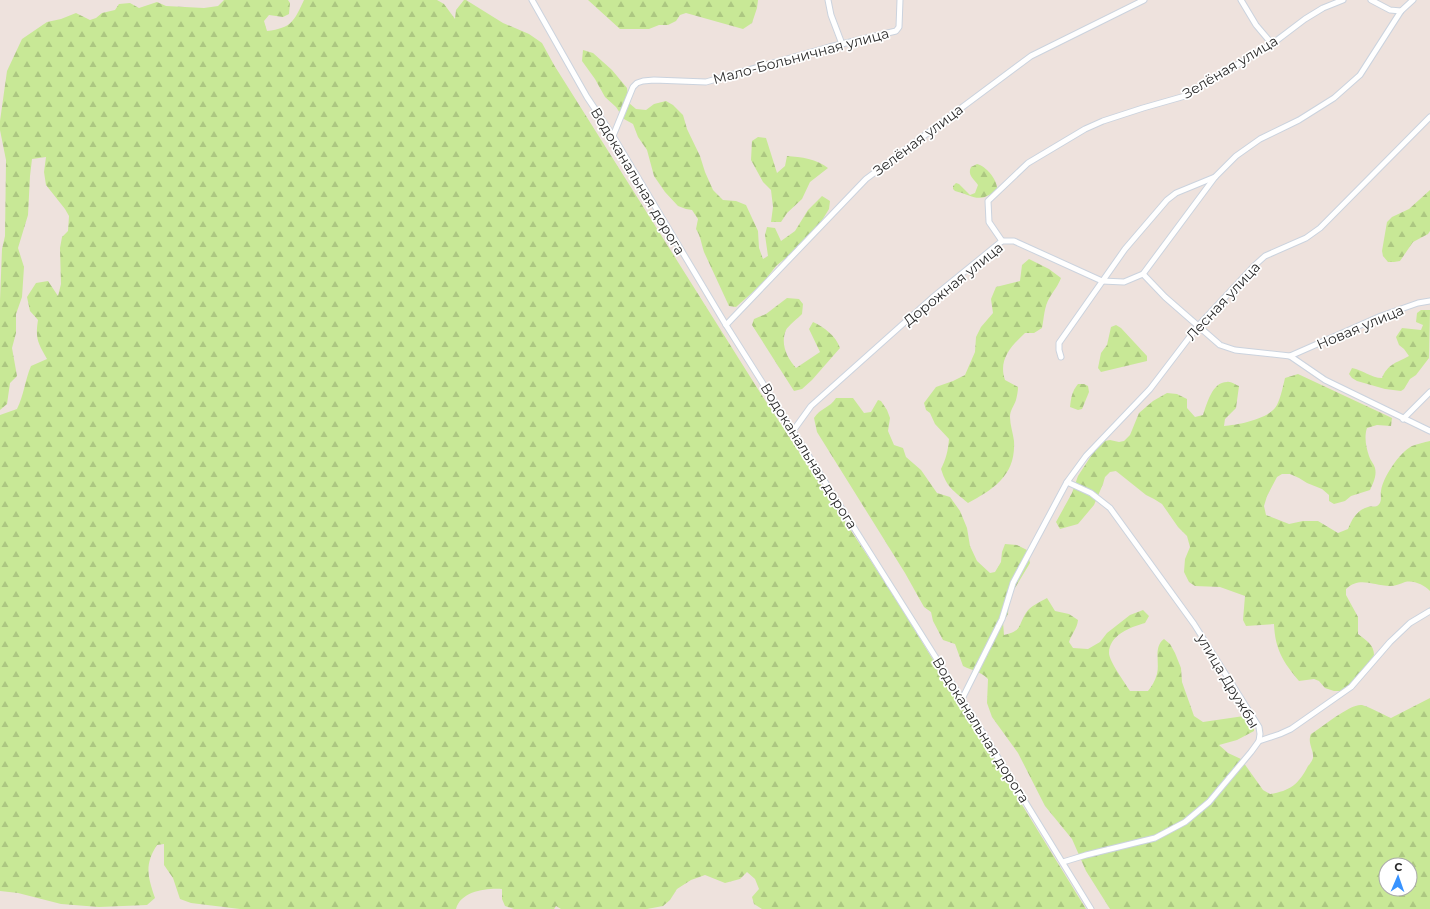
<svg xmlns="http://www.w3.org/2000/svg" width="1430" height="909" viewBox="0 0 1430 909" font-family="Montserrat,sans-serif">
  <defs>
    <pattern id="forest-firs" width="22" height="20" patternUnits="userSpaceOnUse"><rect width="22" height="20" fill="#c8e896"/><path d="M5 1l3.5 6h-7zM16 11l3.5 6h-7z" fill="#acc781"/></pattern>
  </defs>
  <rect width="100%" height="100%" fill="#eee2dd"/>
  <!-- forest -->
  <g fill="url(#forest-firs)" fill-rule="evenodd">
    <path d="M224,0H288L290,3L289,14L283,17L269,15L264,21L267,31C292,28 294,21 304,0H437L444,4L455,19L456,10L464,0H466L503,23L529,34L542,43L554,65L761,394L892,593L1086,909H762L754,904L752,897L759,889L755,879L747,872L740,879L725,883L705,875L691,880L677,889L670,900L663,906L647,909H561L556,906L554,909H514L505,906L502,899V889C486,888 461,891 456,909H240L191,903L180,899L173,878L164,865V844L157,845C144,865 148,877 155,898L147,905L99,907L61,904L18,893L0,891V415L17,409C24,395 25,380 31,366L47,359C38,343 35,339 38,320L30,311L27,297L36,283L48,281L58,296L61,284L60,248L62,237L68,231L69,216L65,209L46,185L44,172L46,157L32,159L30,176L28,215L18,248L24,267L22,297L16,314V333L12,348L17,376L10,383L7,404L0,410V301L2,249L5,236L6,160L0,130V121L7,71L22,39L47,22L61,19L76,13L90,20L96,18L102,13L115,10L119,4L130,3L139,8L157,2L166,6L204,8L218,6Z"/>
    <path d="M588,0H758L757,8L752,23L743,29L686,13L680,15L676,21L668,25H659L649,29H620Z"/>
    <path d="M583,50L593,53L612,70L627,88L629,103L636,109L646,110L654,104L666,101L673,105L683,115L687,129L700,156L705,172L713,190L723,200L736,201L746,205L758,231L759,248L763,259L768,256L765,235L767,227L775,228L781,241L795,231L808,210L822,196L830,201L829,209L821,222L793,252L776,266L763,283L736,307L729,306L704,252C701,243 701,237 696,229L698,219L692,210L686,209L678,206L665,192L654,176L647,150L638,137L633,124L624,119L616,107L605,97L595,79L582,61Z"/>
    <path d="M758,137L766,138L777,173L785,166L787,156C801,157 817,159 828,168L810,182L802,199L787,213L781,222H771L773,207L771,190L763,182L751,160L752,141Z"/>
    <path d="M977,164C986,166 998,180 997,190C978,204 975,196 955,191L953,189V186L956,183L959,184L970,195L975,193L978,185C974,179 967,175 971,167Z"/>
    <path d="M1430,190V231L1428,234L1413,242L1400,261L1394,262H1388L1383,256L1382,251L1387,222L1392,217L1409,209Z"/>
    <path d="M1029,259L1049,269L1061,278C1058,286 1054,290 1050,297C1044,306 1044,318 1042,328L1034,333H1025C1011,346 998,360 1005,380L1018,387C1018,391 1017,396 1016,400C1014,406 1010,410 1010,417C1010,425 1013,433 1014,441C1016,475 994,489 968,503C953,490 947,488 941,469C946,459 948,451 949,439L935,424L930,413L926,410L924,403L936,387L953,381L965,375L975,352L976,337L981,327L993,313L991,299L996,287L1020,281L1022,265Z"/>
    <path d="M787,298L799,299L803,304L802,314C798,318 788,326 786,330C780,344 787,358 796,368L820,352L809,329L813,322C824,327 836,336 840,348L812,380L802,389L794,391L752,325L754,319L766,314Z"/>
    <path d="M1421,310H1430L1429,358L1416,375L1410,379L1404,389L1401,391L1385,389L1357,381L1352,378L1349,374L1352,368C1363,370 1371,378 1382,378C1388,364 1396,363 1409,356L1404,349L1399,345L1396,337L1402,328L1421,330L1423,325L1416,322L1417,313Z"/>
    <path d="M1116,325L1121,328L1147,356V361L1101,372L1098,368L1101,353L1107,345L1111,327Z"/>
    <path d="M1298,374L1392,418L1391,426L1377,425L1367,428C1364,437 1366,447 1369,456C1370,460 1374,464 1375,468C1377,476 1373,483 1370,490L1351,496L1345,501L1334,504L1329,501V495L1322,489L1307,483L1299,478L1290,474H1282L1277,477L1267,496L1264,506L1266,515L1289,524L1303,521H1318L1338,533L1348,529C1352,519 1357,510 1368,507C1371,506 1375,507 1377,506C1383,502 1380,496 1381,491C1383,477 1399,453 1412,446C1418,444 1424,442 1430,441V591C1424,585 1414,580 1405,582C1400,584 1395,586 1390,586C1373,586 1360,576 1346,589V595L1358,617V634C1366,640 1374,645 1374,655L1357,680L1344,691H1334L1325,688L1319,681L1314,679L1299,681C1283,662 1275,649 1274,624L1246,626L1243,620L1245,596L1220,587L1195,586L1189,582L1184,572L1185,559L1190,547L1187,536L1178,527L1162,504L1154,499L1146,495L1116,471L1110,472L1105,477L1103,484L1094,505L1078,524L1060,529L1056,522L1072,493L1078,476L1100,442L1110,440L1119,442L1124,441L1130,435L1139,413L1153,401L1167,393L1177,394L1187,399V408L1195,417L1203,415C1207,404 1212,382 1227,382C1230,381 1236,385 1239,386L1236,408L1225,419L1224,426C1238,425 1270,419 1277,405C1281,397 1283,386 1285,378Z"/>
    <path d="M1078,384H1084L1088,386L1089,392L1082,409L1078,410L1070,407C1071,398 1072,391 1078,384Z"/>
    <path d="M836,398H853L864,413L871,412L878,400L881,401L887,410L890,418L888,431L894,445L903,448L906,457L921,470L937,493L950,497L960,511L967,528L970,546L977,561L990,573L995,572L1001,562L1002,552L1005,544L1017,545L1027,550L1030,563L1009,598L1008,614L1003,622L1004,635C1023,630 1017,627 1026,613C1030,606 1040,602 1047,598L1055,611L1069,614L1078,620C1077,629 1072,633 1069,642L1073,648L1088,649L1100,642L1107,633L1130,615L1143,610L1149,616L1145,623C1131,627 1109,635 1109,653C1109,661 1125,683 1130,691H1148C1152,686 1155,681 1157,674C1160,662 1153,647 1164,639L1170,644L1175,653L1181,668L1182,682L1194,716L1203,722L1244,716L1254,723V731L1237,740L1219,745L1228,753L1241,759L1263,790L1270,794C1290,791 1299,784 1308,766C1310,764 1312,761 1313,758C1314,750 1307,743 1311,734C1322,727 1351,703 1362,705C1372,708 1382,714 1391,718L1430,698V909H1110L1086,871L1072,839L1045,806L1018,753L992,717L987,703L988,679C980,671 973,671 963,666L955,644L943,640L933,621L931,612L924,607L905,573L817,432L814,418C820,408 830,408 836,398ZM1386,865H1410V889H1386Z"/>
  </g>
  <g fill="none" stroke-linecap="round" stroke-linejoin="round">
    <!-- minor casing -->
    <g stroke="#cbd3de" stroke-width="7">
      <g id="minor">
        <path d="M532,0L587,97L613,136L726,325L962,699L1091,909"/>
        <path d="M828,0L831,15L842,44"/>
        <path d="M1241,0L1256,25L1272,44"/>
        <path d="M1371,0L1390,10L1401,11"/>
        <path d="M613,136L633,87L637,83L643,81L654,80L706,82L829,47L896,31L899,27L900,0"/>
        <path d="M1002,241L989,222L988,201L1028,163L1085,129L1103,121L1143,108L1185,96L1272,44L1305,19L1323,8L1343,0"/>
        <path d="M1143,274L1215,177L1236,156L1260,139L1299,120L1334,98L1360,75L1401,11L1413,0"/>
        <path d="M726,325L866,179L1031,56L1144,0"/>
        <path d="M1290,356L1381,316L1418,303L1430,301"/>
        <path d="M1061,357L1059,350V343L1125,249L1167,200L1176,193L1215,177"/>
        <path d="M1403,419L1430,392"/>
        <path d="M793,431L811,406L932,298L1002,241H1014L1102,281L1124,282L1143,274L1165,297L1220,345L1235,350L1290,356L1325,380L1430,431"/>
        <path d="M962,699L1002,619L1013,583L1067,482L1086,456L1150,389L1198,326L1255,265L1265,256L1306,238L1320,228L1430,117"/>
        <path d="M1259,741L1280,734L1291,729L1351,687L1390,642L1410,623L1430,611"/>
        <path d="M1063,862L1086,855L1155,838L1185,822L1209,802L1251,752L1259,741L1260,734L1259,727L1194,624L1110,508L1091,493L1067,482"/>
      </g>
    </g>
    <!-- minor -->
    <use href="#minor" stroke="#fff" stroke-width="5"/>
  </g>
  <g text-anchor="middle" stroke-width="3.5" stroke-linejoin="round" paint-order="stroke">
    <!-- street labels -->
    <g font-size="14" fill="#2b2b2b" stroke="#fff">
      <text transform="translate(801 56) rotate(-15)" y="5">Мало-Больничная улица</text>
      <text transform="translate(1230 67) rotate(-31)" y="5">Зелёная улица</text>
      <text transform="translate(918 140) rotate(-37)" y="5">Зелёная улица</text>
      <text transform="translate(638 181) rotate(59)" y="5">Водоканальная дорога</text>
      <text transform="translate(953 284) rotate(-39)" y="5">Дорожная улица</text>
      <text transform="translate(1223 301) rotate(-47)" y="5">Лесная улица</text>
      <text transform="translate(1360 327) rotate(-23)" y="5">Новая улица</text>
      <text transform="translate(809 456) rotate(58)" y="5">Водоканальная дорога</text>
      <text transform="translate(1228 681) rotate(59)" y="5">улица Дружбы</text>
      <text transform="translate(981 730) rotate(58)" y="5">Водоканальная дорога</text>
    </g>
  </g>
  <!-- north arrow -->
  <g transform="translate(1398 877) rotate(2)"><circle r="19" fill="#ffffff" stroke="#aaaaaa"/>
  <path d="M0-3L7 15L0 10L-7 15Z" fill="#3893ff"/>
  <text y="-6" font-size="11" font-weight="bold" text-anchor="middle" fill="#2b2b2b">С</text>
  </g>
</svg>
